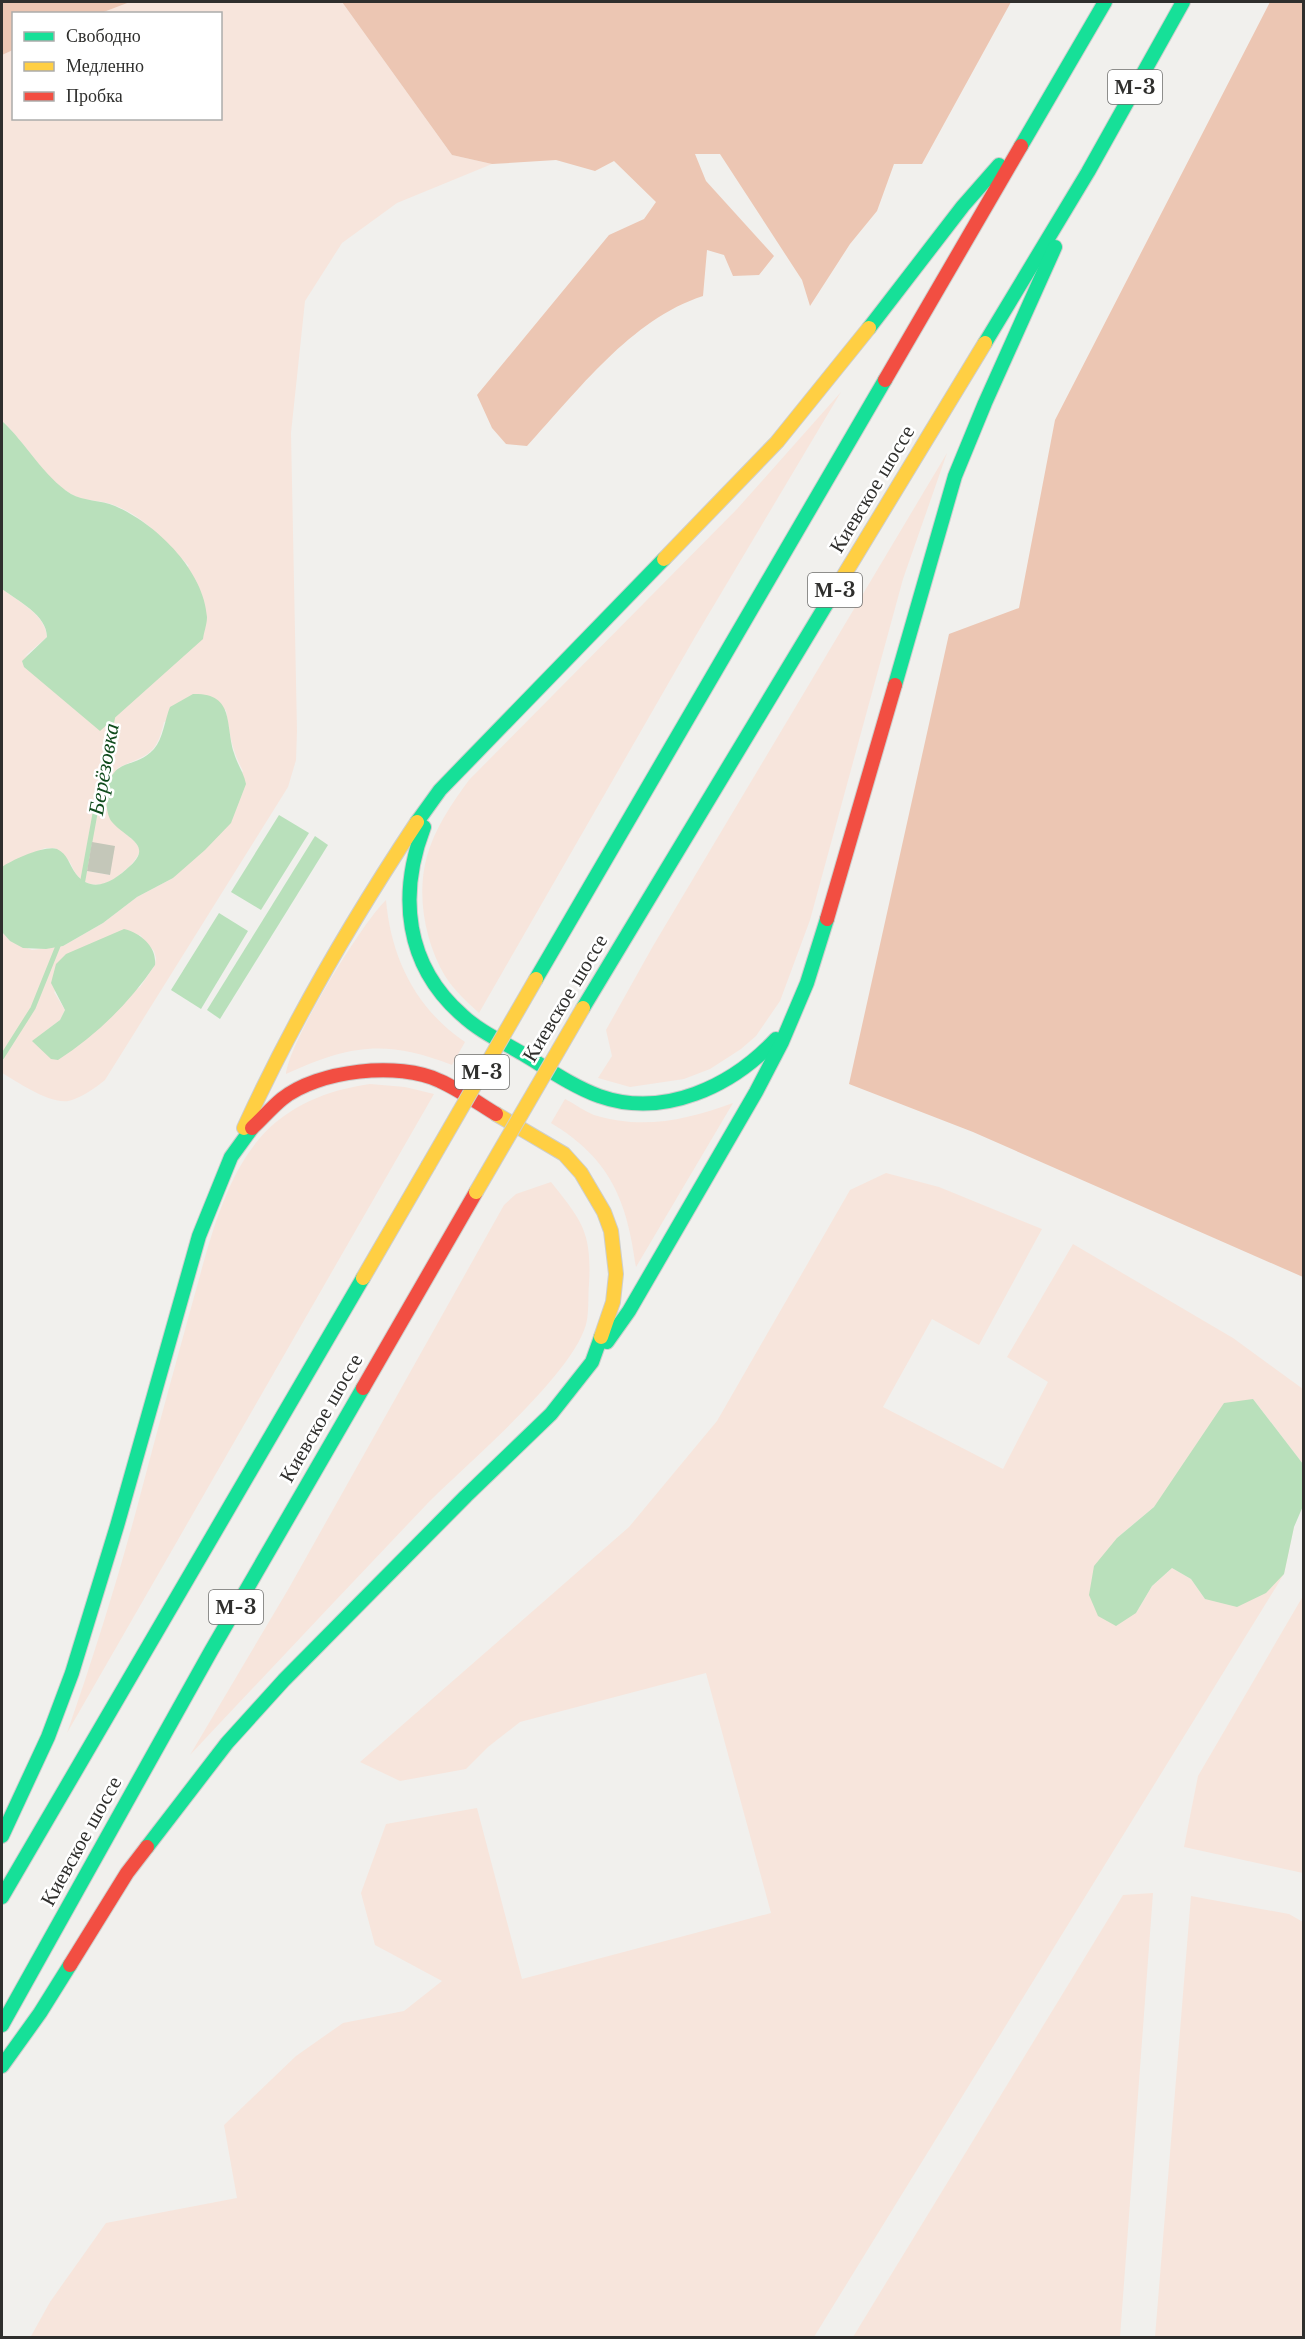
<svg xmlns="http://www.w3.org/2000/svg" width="1305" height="2339" viewBox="0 0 1305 2339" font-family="'Libre Baskerville',serif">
  <rect width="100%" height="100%" fill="#f1f0ed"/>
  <!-- green -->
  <g fill="#f7e5dc" fill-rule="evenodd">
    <path d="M130,2H342L452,155L492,164L397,203L342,243L305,301L291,433L297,731L296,760L288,787L105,1080C95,1088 84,1096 72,1100C53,1107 18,1082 2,1073V932L10,941L32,950L63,946L103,923L137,897L173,878L243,771C232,751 229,732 226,710L164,722C156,757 147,754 118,768C112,796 99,814 125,833C132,839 137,842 140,851C135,863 127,869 118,876C104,887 88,889 76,874C73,870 72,865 69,861C65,857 59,853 55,848H45L2,867V589C18,601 46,615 47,637L24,657L189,566C166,543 144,515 111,504C99,500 82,501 71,494C43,477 26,443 2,421V55L13,50L14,118H220V14L101,13ZM92,842L110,875L87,871ZM140,935L154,951L156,958L155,965L140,987L33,1041L60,1020L65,1010L54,992Z"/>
    <path d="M841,392L695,637L479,1013C467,1002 454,990 445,976C425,942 416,895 427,856C435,828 452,803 469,780L737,509Z"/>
    <path d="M947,453L903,579L810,920L780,1001L756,1036L741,1049L710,1069L684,1079L630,1087L598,1078L612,1056L606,1030L653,946Z"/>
    <path d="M386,900C391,958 416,1009 465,1042L452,1065C385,1039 350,1045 286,1074C289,1042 361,924 386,900Z"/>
    <path d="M370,1084L405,1087L434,1094L67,1733C96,1650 122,1566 144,1481C160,1420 177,1359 194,1297C209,1244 223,1182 259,1139C288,1105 328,1090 370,1084Z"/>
    <path d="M565,1099C575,1104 584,1111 594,1115C642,1130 687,1120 733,1103L636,1267C627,1201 611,1159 551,1123Z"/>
    <path d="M886,1173L939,1187L1042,1229L979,1345L932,1319L883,1407L1003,1469L1048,1382L1007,1357L1073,1244L1233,1338L1303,1389V1464L1253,1399L1154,1507L1117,1538L1136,1613L1152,1586L1172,1568L1191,1579L1205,1599L1294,1527L1284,1574L814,2337L30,2338L50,2302L106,2223L237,2198L224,2125L296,2056L343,2023L404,2011L442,1981L375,1945L361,1893L386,1824L477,1808L522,1979L771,1913L706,1673L520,1722L488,1747L466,1769L400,1781L360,1762L629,1527L717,1421L850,1190Z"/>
    <path d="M551,1182C582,1221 592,1232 589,1284C588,1295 589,1308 587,1320C578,1371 466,1464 427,1504C348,1587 269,1671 190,1755L289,1588L504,1205L516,1194Z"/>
    <path d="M1303,1596V1873L1184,1847L1198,1776Z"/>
    <path d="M1153,1893L1120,2337H853L1123,1895Z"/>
    <path d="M1191,1896L1289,1914L1303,1922V2337H1155Z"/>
  </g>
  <!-- forest -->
  <g fill="#ecc6b3">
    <path d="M2,2H130L101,13L14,14L13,50L2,55Z"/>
    <path d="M342,2H1011L922,164H894L877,211L850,244L810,306L802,280L720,154H695L706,181L774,256L759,275L733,276L724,255L707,250L703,296C631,319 577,392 527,446L506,444L492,428L477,395L609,235L644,219L656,202L614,161L595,171L556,160L492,164L452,155Z"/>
    <path d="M1270,2H1304L1303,1277L973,1132L849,1084L949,634L1019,608L1055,420Z"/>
  </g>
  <!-- water -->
  <g fill="#b9e0bb">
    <path d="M2,421C26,443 43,476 71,494C83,501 101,500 115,506C155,523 204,570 207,617C207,624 204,632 203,639L100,731L24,667L22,661L47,637C47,615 18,601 2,589Z"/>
    <path d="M193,694C235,693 225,724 234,753C237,764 244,773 246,784L231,823L205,850L173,878L137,897L103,923L63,946L46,949L23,948L10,941L2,932V867C12,860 45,845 57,849C68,854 69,865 76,874C93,895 114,881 130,866C154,844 125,838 112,822C107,816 106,804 107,796C110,755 134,771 154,749C163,739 165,719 170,707Z"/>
    <path d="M279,815L309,833L261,910L231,892Z"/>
    <path d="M315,836L328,845L220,1019L207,1010Z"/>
    <path d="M219,913L248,931L201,1009L171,990Z"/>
    <path d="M124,929C141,933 157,947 155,965C129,1003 97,1035 58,1060L51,1059L32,1041L60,1020L65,1010L51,983L56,964L66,954Z"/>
    <path d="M1253,1399L1303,1464V1506L1294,1527L1284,1574L1266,1593L1237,1607L1205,1599L1191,1579L1172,1568L1152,1586L1136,1613L1116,1626L1098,1616L1089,1595L1094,1566L1117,1538L1154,1507L1224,1403Z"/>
  </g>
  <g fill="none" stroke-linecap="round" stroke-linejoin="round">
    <!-- stream -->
    <g stroke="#b9e0bb" stroke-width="5">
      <path d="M82,885L113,715"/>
      <path d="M2,1057L33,1008L60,941"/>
    </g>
  </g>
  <!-- building -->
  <path fill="#c4c7b9" d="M92,842L115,846L110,875L87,871Z"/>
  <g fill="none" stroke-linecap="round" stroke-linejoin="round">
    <!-- fast casing -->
    <g stroke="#cececc" stroke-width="16">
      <g id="fast">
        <path d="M1021,146L1105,2"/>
        <path d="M869,328L963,206L999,165"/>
        <path d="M985,343L1088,172L1183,2"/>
        <path d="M895,685L955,476L985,403L1055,247"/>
        <path d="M417,822L440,790L664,559"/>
        <path d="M424,827C398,895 405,965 462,1015C480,1032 503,1042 523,1054C548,1069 572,1086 599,1096C664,1119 732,1086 776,1039"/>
        <path d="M536,979L885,380"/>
        <path d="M583,1008L835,590"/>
        <path d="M607,1342L629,1311L756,1092L782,1042L807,983L827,919"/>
        <path d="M2,1836L48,1737L72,1673L117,1526L199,1236L231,1157L252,1128"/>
        <path d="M147,1847L227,1743L284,1680L466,1496L551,1414L592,1362L601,1337"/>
        <path d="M2,1897L363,1278"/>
        <path d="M2,2025L211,1651L363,1388"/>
        <path d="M2,2066L40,2013L70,1965"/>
      </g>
    </g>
    <!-- slow casing -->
    <g stroke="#cececc" stroke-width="16">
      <g id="slow">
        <path d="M664,559L777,442L869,328"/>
        <path d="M835,590L985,343"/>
        <path d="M496,1114L564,1154L581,1173L604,1212L611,1231L616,1274L613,1302L601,1337"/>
        <path d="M244,1128C293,1021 352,920 417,822"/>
        <path d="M363,1278L428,1166"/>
      </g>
    </g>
    <!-- jam casing -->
    <g stroke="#cececc" stroke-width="16">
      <g id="jam">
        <path d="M885,380L1021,146"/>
        <path d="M827,919L895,685"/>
        <path d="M252,1128C262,1119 271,1108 282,1099C318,1070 399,1061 440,1081C460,1090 478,1103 496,1114"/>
        <path d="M363,1388L476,1192"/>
        <path d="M70,1965L127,1873L147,1847"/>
      </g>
    </g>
    <!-- fast -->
    <use href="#fast" stroke="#16e098" stroke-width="14"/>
    <!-- slow -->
    <use href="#slow" stroke="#ffcf43" stroke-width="14"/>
    <!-- jam -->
    <use href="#jam" stroke="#f24e42" stroke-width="14"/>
    <!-- slow-bridge casing -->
    <g stroke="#cececc" stroke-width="16" stroke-linecap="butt">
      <g id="slow-bridge">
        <path d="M428,1166L536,979"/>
        <path d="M476,1192L583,1008"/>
      </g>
    </g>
    <!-- slow-bridge -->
    <use href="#slow-bridge" stroke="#ffcf43" stroke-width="14"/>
  </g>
  <g text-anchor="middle" stroke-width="5" stroke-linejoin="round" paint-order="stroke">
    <!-- shield labels -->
    <g fill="#fff" stroke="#6d6d6c" stroke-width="1.5">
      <rect x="1108" y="70" width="54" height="34" rx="4.5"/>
      <rect x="808" y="573" width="54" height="34" rx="4.5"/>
      <rect x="455" y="1055" width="54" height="34" rx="4.5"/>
      <rect x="209" y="1590" width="54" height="34" rx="4.5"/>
    </g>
    <g font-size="20" font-weight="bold" fill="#2f2f2d">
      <text x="1135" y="94">М-3</text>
      <text x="835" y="597">М-3</text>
      <text x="482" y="1079">М-3</text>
      <text x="236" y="1614">М-3</text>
    </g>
    <!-- street labels -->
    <g font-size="21" fill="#2f2f2d" stroke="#fff">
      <text transform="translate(872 489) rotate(-59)" y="7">Киевское шоссе</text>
      <text transform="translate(565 998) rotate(-59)" y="7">Киевское шоссе</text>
      <text transform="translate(321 1418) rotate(-60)" y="7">Киевское шоссе</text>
      <text transform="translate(81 1841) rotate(-61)" y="7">Киевское шоссе</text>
    </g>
    <!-- water labels -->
    <g font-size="22" font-style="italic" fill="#104b1c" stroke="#fff">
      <text transform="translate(103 769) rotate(-80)" y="8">Берёзовка</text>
    </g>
  </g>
  <!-- border -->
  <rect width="1305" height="2339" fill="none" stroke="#2f2f2d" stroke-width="6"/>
  <!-- legend -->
  <rect x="12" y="12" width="210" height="108" fill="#ffffff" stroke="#acacab" stroke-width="1.5"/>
  <rect x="24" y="32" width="30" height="9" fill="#16e098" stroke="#acacab" stroke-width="1.5"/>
  <text x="66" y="42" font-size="18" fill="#2f2f2d">Свободно</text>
  <rect x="24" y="62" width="30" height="9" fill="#ffcf43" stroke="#acacab" stroke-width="1.5"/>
  <text x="66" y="72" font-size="18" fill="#2f2f2d">Медленно</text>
  <rect x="24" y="92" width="30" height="9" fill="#f24e42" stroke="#acacab" stroke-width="1.5"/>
  <text x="66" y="102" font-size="18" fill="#2f2f2d">Пробка</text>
</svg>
